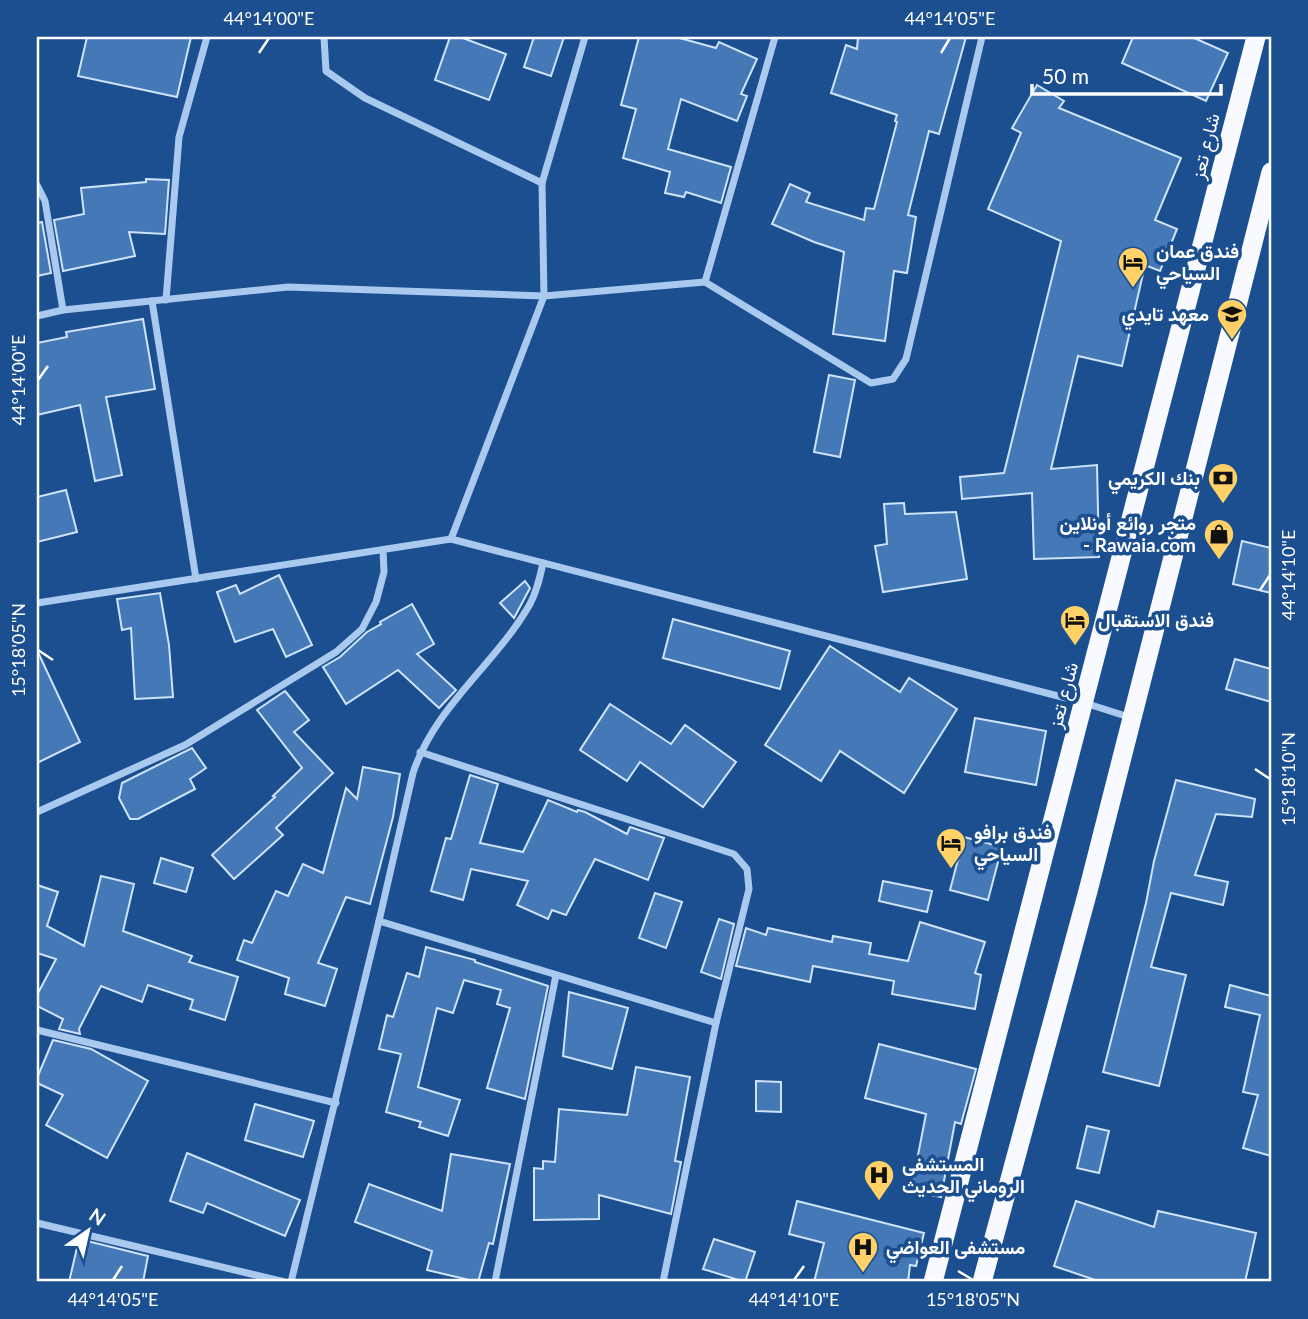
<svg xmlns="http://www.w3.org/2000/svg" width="1308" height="1319" viewBox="0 0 1308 1319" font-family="Lato,Vazirmatn,sans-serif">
  <rect width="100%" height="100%" fill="#1b4f8f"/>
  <!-- building -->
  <g fill="#4478b7" stroke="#cfe3fa" stroke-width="2">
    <path d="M87,37H191L177,97L78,76Z"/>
    <path d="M450,37H460L506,54L489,100L435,80Z"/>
    <path d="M534,37H564L551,76L524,67Z"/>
    <path d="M639,37H676L716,48L719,42L757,59L741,94L747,96L737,121L681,99L668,149L731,167L721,203L686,192L684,197L665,193L670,172L623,158L636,109L621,105Z"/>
    <path d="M858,37H966L939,134L929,131L908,215L916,217L907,273L894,271L885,341L833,334L844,252L814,242L772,224L790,184L810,193L806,202L864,220L866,208L874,209L897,122L895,121L897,115L831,93L846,45L857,49Z"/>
    <path d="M1133,37H1192L1228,53L1206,101L1122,63Z"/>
    <path d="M1037,85L1064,101L1059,108L1181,158L1155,220L1177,229L1160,271L1145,265L1122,366L1078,356L1051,469L1097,465L1099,557L1034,559L1032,493L962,499L960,477L1004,473L1061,241L988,209L1021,133L1012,128Z"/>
    <path d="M146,179L169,180L165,234L129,232L135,256L63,271L54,220L84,214L81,188L146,182Z"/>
    <path d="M42,222L51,273L37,276V223Z"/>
    <path d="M143,319L155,389L106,397L122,475L95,481L80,405L37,415V343L67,337L66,332Z"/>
    <path d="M829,375L855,380L840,457L814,452Z"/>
    <path d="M66,490L77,532L37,542V497Z"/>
    <path d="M904,503L905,514L956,512L967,579L883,592L875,546L887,544L884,504Z"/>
    <path d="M1242,541L1271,548V593L1233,584Z"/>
    <path d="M279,575L312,645L286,657L273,629L235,642L217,592L236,585L240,594Z"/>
    <path d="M525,581L530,588L514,618L500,603Z"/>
    <path d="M160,593L169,645L173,697L135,699L131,628L122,630L117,599Z"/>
    <path d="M412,604L434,644L417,654L456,690L439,708L398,670L346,704L323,667L340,657L367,632L381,624L380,622Z"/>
    <path d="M673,619L790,651L780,689L663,658Z"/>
    <path d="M830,646L900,692L909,678L957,709L904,793L840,751L821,781L765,745Z"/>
    <path d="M37,650L80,742L37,763Z"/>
    <path d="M1235,659L1271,669V702L1226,689Z"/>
    <path d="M285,691L309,720L294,732L333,773L276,828L283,835L234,879L212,855L275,797L273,796L302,768L257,710Z"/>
    <path d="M610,704L671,744L685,725L736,762L703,807L640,762L627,781L580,750Z"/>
    <path d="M975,718L1046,731L1036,785L965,772Z"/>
    <path d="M192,748L206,768L190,779L195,789L138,819H130L119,798L122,783Z"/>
    <path d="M363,767L400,774L393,817L370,904L346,897L318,963L337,969L325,1006L285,994L289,978L237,960L244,940L252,943L276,891L288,896L303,864L323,873L346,788L357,799Z"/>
    <path d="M470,775L498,784L480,843L523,852L548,800L577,812L578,810L585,812L627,834L630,827L664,838L648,880L595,859L566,915L552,910L548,919L517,905L528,881L471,869L463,900L431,891L446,838L451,839Z"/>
    <path d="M1176,780L1255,799L1252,817L1216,814L1195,875L1228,882L1223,905L1171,893L1151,967L1186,975L1159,1086L1103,1072L1146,903L1154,861Z"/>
    <path d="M964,837L1002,847L988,900L950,890Z"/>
    <path d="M161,858L193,868L186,892L154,883Z"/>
    <path d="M101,876L134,884L123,931L192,956L189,962L238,977L225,1020L190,1009L193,1000L148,985L142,1002L101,986L79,1029L80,1034L59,1029L63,1019L37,1006V995L56,959L37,953V885L58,892L47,926L84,946Z"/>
    <path d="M883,881L932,891L927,912L879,901Z"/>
    <path d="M655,893L682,902L666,948L639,938Z"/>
    <path d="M719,919L734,924L721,979L701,972Z"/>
    <path d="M920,922L985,942L975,973L981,975L975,1009L892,994L894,981L813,966L810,982L736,966L746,928L766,935L768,928L832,942L833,936L871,943L869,954L908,961Z"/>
    <path d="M426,947L475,960V962L548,986L525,1099L487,1088L510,1008L497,1004L501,990L464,980L453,1013L437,1008L418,1087L460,1100L448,1136L419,1127L421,1122L386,1112L401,1054L379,1049L387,1015L393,1017L407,973L419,977Z"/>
    <path d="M1230,985L1271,996V1156L1243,1148L1258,1095L1243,1092L1260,1015L1225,1007Z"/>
    <path d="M569,992L628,1008L612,1069L563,1056Z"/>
    <path d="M53,1040L91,1049L148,1081L107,1158L46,1125L63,1095L37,1083V1078Z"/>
    <path d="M879,1044L976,1069L961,1124L955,1122L941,1197L911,1191L926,1114L865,1098Z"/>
    <path d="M636,1067L690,1077L675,1161L681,1162L671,1214L599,1195V1219L534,1220V1168L543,1169V1161L555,1162L559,1109L627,1115Z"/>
    <path d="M756,1081L781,1082V1112L756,1111Z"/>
    <path d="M255,1104L314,1121L303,1157L245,1140Z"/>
    <path d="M1087,1126L1109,1131L1099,1173L1077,1168Z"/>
    <path d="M187,1153L300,1200L285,1236L207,1203L203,1213L170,1201Z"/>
    <path d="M451,1154L510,1164L493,1244L489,1243L478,1282L427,1270L432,1251L355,1222L369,1184L442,1211Z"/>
    <path d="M797,1201L924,1233L916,1266L910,1265L908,1282H814L824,1243L789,1234Z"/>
    <path d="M1076,1201L1154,1227L1158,1211L1256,1233L1245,1282H1101L1054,1266Z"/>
    <path d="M79,1239L148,1256L143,1282H69Z"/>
    <path d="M714,1239L755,1252L745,1282L703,1269Z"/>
  </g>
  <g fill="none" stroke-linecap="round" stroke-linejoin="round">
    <!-- minor -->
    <g stroke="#a9c9ee" stroke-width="7">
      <path d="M324,37L326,71L365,98L542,183"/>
      <path d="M37,185L45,201L63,310"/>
      <path d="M705,282L775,37"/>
      <path d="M166,300L179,137L207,37"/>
      <path d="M152,301L196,579"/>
      <path d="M37,316L63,310L288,287L544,296L705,282L871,383L893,379L906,359L982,37"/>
      <path d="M451,539L544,296L542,183L585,37"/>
      <path d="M37,603L451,539L1085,703L1132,718"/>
      <path d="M420,752L734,854L747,869L749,889L716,1023L663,1282"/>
      <path d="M37,812L185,745L336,652L362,629L376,602L384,572L383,550"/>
      <path d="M379,921L716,1023"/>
      <path d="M37,1030L336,1103"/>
      <path d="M37,1223L285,1282"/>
      <path d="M291,1282L379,921L413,773C435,706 496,664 530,604C537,591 540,577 543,563"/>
      <path d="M495,1282L556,975"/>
    </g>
    <!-- trunk -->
    <g stroke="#f8faff" stroke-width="19">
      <path d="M933,1282L1256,37"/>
      <path d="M982,1282L1088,891L1271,172"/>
    </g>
  </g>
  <!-- ticks -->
  <path fill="none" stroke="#fff" stroke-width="2.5" d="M259,53L269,38M941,53L950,38M38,380L48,366M1260,590L1270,575M38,650L53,660M1255,769L1270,779M958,1271L973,1280M113,1280L122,1266M794,1280L804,1266"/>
  <!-- icons -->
  <defs>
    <g id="hotel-pin" transform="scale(1.575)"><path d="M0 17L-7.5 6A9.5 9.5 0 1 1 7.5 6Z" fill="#ffd166" stroke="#1b4f8f"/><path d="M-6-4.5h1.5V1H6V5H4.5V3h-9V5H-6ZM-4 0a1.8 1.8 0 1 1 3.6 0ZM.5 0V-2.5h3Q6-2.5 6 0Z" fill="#111"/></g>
    <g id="university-pin" transform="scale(1.575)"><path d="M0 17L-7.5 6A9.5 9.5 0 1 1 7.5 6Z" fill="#ffd166" stroke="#1b4f8f"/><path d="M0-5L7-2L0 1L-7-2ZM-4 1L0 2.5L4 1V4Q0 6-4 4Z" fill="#111"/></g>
    <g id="bank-pin" transform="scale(1.575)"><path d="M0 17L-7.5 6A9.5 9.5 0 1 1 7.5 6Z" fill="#ffd166" stroke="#1b4f8f"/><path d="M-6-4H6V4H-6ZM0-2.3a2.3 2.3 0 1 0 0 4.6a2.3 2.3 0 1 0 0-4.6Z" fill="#111"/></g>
    <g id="shop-pin" transform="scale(1.575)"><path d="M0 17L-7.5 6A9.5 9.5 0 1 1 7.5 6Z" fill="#ffd166" stroke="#1b4f8f"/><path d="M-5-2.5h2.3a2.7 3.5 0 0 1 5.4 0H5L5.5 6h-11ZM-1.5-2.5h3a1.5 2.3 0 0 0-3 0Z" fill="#111"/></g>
    <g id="hospital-pin" transform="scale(1.575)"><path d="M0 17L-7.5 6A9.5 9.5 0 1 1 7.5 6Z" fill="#ffd166" stroke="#1b4f8f"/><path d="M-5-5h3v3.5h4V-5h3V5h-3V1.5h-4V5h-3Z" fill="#111"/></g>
  </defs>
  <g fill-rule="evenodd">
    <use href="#hotel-pin" x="1133" y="262"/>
    <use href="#university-pin" x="1232" y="314"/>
    <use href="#bank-pin" x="1223" y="478"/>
    <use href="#shop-pin" x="1219" y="534"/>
    <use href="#hotel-pin" x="1075" y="620"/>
    <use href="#hotel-pin" x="951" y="843"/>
    <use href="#hospital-pin" x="879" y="1175"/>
    <use href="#hospital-pin" x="863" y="1247"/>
  </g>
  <g text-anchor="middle" stroke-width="7" stroke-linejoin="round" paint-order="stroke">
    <!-- street labels -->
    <g font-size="19" fill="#fff" stroke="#1b4f8f">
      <text transform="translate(1205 146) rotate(-76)" y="7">شارع تعز</text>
      <text transform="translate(1063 695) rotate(-75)" y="7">شارع تعز</text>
    </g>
    <!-- poi labels -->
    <g font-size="19" font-weight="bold" fill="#fff" stroke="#1b4f8f" text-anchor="start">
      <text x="1156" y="258">فندق عمان<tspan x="1156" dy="22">السياحي</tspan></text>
      <text x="1209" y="321" text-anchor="end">معهد تايدي</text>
      <text x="1200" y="485" text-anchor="end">بنك الكريمي</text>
      <text x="1196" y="530" text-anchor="end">متجر روائع أونلاين<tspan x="1196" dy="22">- Rawaia.com</tspan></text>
      <text x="1098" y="627">فندق الاستقبال</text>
      <text x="974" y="839">فندق برافو<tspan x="974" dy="22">السياحي</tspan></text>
      <text x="902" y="1171">المستشفى<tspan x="902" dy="22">الروماني الحديث</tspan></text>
      <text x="886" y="1254">مستشفى العواضي</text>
    </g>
  </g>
  <!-- border -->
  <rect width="1308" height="1319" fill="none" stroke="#1b4f8f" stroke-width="77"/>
  <!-- north arrow -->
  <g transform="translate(88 1231) rotate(34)" stroke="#1b4f8f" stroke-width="5" paint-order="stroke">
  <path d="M0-5L12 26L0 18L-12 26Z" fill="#ffffff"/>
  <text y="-10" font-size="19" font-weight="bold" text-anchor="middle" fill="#ffffff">N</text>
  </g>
  <!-- scale -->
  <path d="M1032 84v10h189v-10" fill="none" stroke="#ffffff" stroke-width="3.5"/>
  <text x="1042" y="84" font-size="21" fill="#ffffff" stroke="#1b4f8f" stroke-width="5" paint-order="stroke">50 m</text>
  <rect x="38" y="38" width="1232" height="1242" fill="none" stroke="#fff" stroke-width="2.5"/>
  <g font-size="18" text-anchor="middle" fill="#fff">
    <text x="269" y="25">44°14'00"E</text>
    <text x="950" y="25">44°14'05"E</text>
    <text transform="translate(19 380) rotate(-90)" y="6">44°14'00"E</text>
    <text transform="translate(1289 575) rotate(-90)" y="6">44°14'10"E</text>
    <text transform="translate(19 650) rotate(-90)" y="6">15°18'05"N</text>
    <text transform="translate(1289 779) rotate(-90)" y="6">15°18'10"N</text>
    <text x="113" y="1306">44°14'05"E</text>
    <text x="794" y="1306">44°14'10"E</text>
    <text x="973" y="1306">15°18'05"N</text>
  </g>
</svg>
